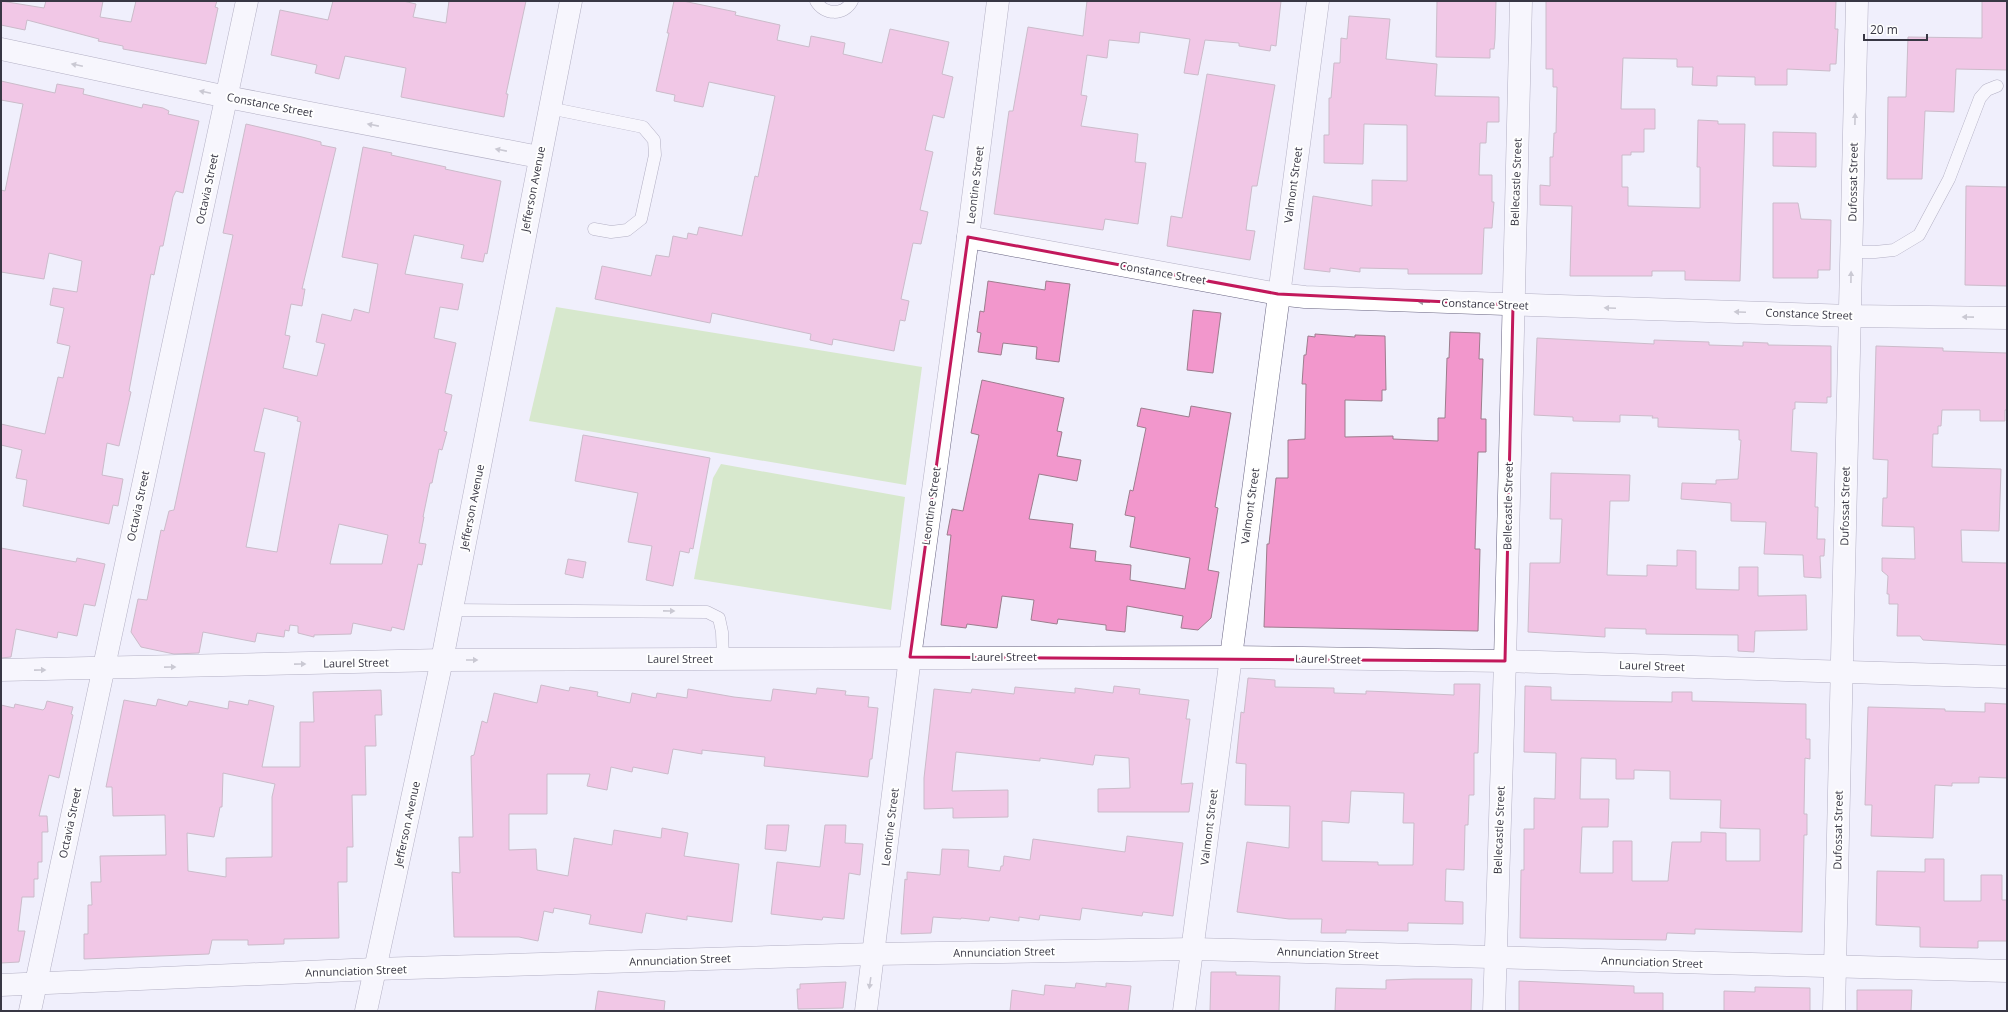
<svg xmlns="http://www.w3.org/2000/svg" width="2008" height="1012" viewBox="0 0 2008 1012" font-family="'Open Sans',sans-serif">
  <rect width="100%" height="100%" fill="#f0effc"/>
  <!-- green -->
  <g fill="#b8e095">
    <path d="M556,307L922,367L906,485L529,421Z"/>
    <path d="M721,464L905,497L891,610L694,579L713,478Z"/>
  </g>
  <!-- building -->
  <g fill="#f297cc" stroke="#9d7d8e" fill-rule="evenodd">
    <path d="M1,1L44,8L46,1H103L100,17L131,22L136,1H217L215,7L218,8L206,64L123,49V46L98,41L99,39L27,20L25,30L1,25Z"/>
    <path d="M333,1H403L416,4L413,17L446,23L449,1H526L506,94H508L504,117L401,97L406,68L345,56L339,79L315,73L317,65L271,55L280,10L328,20Z"/>
    <path d="M674,1H683L736,12L735,15L780,25L777,40L809,47L811,36L845,43L843,54L882,63L890,29L949,42L942,74L953,77L944,118L933,115L925,150L933,152L920,210L928,212L921,244L913,243L901,299L909,301L905,321L900,320L894,351L833,339L832,345L810,340L811,334L712,313L710,323L595,299L602,266L651,276L656,255L669,257L673,236L687,239L688,233L697,235L699,227L742,236L755,176L758,177L775,96L709,82L703,107L674,101L675,95L656,91L669,33H667Z"/>
    <path d="M1087,1H1281L1276,46L1271,45L1270,51L1239,46V43L1205,40L1198,75L1184,73L1190,39L1140,32L1139,43L1109,40L1107,58L1087,55L1081,95L1087,96L1081,126L1138,134L1135,162L1146,163L1138,224L1105,219L1103,230L994,214L1009,111H1013L1028,27L1083,36Z"/>
    <path d="M1437,1H1496L1495,39L1494,49H1490V58L1436,57Z"/>
    <path d="M1546,1H1836L1835,29H1838L1836,64H1830V71L1787,69V85H1755V77L1717,76V86L1692,85L1693,67H1677V59L1623,58L1621,109H1655V129H1644V152H1631V155H1622V187H1628V206L1700,208V167H1697L1698,120L1718,121V124H1745L1740,281L1685,280V271H1652V276H1570L1572,206L1540,205V185L1550,186V157H1553L1554,133H1556L1557,87H1553V69H1546Z"/>
    <path d="M1982,1H2007V70L1956,69L1954,112L1925,111L1922,179H1887L1888,97H1906L1908,37L1982,38Z"/>
    <path d="M1349,16L1390,19L1386,59L1437,64L1435,96L1499,97V122H1487L1486,143H1480L1479,175H1492V202H1494L1492,228H1484L1482,274H1408V269L1360,268V272L1330,268V272L1304,269L1313,196L1372,206V180L1407,181V125L1364,124L1363,164L1324,163V135H1329V98H1331L1334,63H1340L1341,38L1347,39Z"/>
    <path d="M1207,74L1275,85L1257,186H1252L1246,230L1255,231L1250,260L1167,246L1171,216L1182,218Z"/>
    <path d="M1,81L55,93L57,84L84,89L83,94L142,108L143,104L163,108L169,111L168,114L199,121L183,193L176,191L173,197L163,246H160L154,275L151,274L129,391L131,392L119,446L107,443L102,475L123,479L118,506L113,505L109,524L23,506L27,480L16,478L22,450L1,445V424L45,434L58,377L63,378L70,346L57,343L64,308L50,305L53,288L77,292L82,261L49,253L44,279L1,272V190L5,191L23,104L1,100Z"/>
    <path d="M246,124L302,137L321,142V145L336,148L302,289H305L302,306L291,304L285,335L290,336L283,368L317,376L325,344L316,342L322,314L351,321L354,309L369,313L378,264L342,257L363,147L392,153L391,155L446,167L445,169L501,181L487,254L485,253L483,262L461,258L464,245L414,235L405,274L463,284L458,310L440,307L434,338L456,343L445,393L452,395L444,431L447,432L442,450L439,449L432,483H430L423,517H424L419,543L426,544L422,565L418,564L404,630L392,627L391,631L353,623L351,634L314,635V637L298,633V626L290,625L289,631L285,630L284,637L257,633L255,642L203,632L199,653L174,654L141,647L131,632L138,599L147,600L161,530L164,531L169,511L174,510L233,235L223,233ZM264,408L298,417L297,421L301,422L277,552L246,547L265,453L254,451ZM339,524L388,535L382,564H330Z"/>
    <path d="M1773,132L1816,133V167L1773,166Z"/>
    <path d="M1966,186L2007,187V286L1965,285Z"/>
    <path d="M1773,203H1798L1801,219L1831,220L1830,270H1818V278H1773Z"/>
    <path d="M988,281L1045,290L1046,281L1070,284L1059,362L1036,359L1037,347L1003,343L1001,355L978,352L981,333L977,332L980,311L984,312Z"/>
    <path d="M1193,310L1221,313L1213,373L1187,370Z"/>
    <path d="M1450,332L1480,333L1479,359H1483L1481,419H1486V452H1478L1475,549H1480L1478,631L1264,627L1267,544H1269L1276,478H1288V440L1305,439L1306,384H1302L1304,355H1306L1308,336L1315,337V334L1355,337V335L1385,336L1386,390H1382V401L1345,400V437L1393,436V439L1438,441V418H1445L1447,358H1449Z"/>
    <path d="M1537,338L1654,344V340L1709,342V345L1743,346V342L1768,343V345L1831,346V397H1827V403L1795,402V409H1793L1791,451L1817,453L1815,507H1818L1817,539H1825L1824,556H1820L1821,578L1804,577L1803,555L1764,554L1766,522L1731,521V503L1681,499L1682,483L1716,484V480L1738,479L1741,440H1739V430L1658,427V418H1652L1653,416L1620,415V422L1573,421V417L1534,415Z"/>
    <path d="M1876,346L1943,348V351L2007,353V410H2005V421H1980V410H1942L1941,426H1938V434H1933L1932,467L2001,469L1999,531L1961,530L1962,562L2007,563V645L1923,640L1920,636H1897L1898,604H1889V594H1887L1888,576L1882,571V558L1915,559L1914,527L1882,526L1883,498H1887L1888,460L1873,459Z"/>
    <path d="M982,380L1064,398L1057,431L1062,432L1057,456L1081,460L1077,481L1039,474L1029,519L1073,524L1070,548L1096,551L1095,561L1131,565L1130,580L1185,589L1190,558L1130,547L1135,517L1125,515L1130,490L1133,491L1146,428L1137,426L1141,408L1189,417L1191,406L1231,413L1215,507L1218,508L1208,570L1219,572L1211,618L1198,630L1181,628L1183,616L1127,606L1125,632L1106,630V625L1058,619L1057,624L1031,620L1034,600L1002,596L997,628L967,624L966,628L941,625L951,535H947L952,509L963,511L979,435L971,433Z"/>
    <path d="M583,435L710,458L693,549L690,548L689,553L680,551L673,586L646,580L652,546L628,542L638,493L575,481Z"/>
    <path d="M1551,473L1630,475L1629,501H1610L1607,575L1647,576V565L1677,566V550L1696,551V589L1739,590V567H1758V596L1806,595L1807,630L1755,631L1754,652L1738,651V635L1646,634V629L1605,628V637L1528,632L1530,563H1560L1562,519H1550Z"/>
    <path d="M1,548L76,562L77,558L105,564L95,606L84,604L77,636L58,632L57,638L16,629L11,657L1,658Z"/>
    <path d="M568,559L586,562L583,578L565,574Z"/>
    <path d="M1248,678L1275,680V687L1334,688V693L1366,694V691L1391,692L1454,695V684H1480L1478,753H1474V795H1469L1468,825H1465L1464,870L1446,869L1445,901L1463,902V924L1408,923V931L1346,930V933H1321L1322,919H1289L1237,912L1247,842L1289,848L1290,806L1245,805L1246,764L1236,763L1241,712L1244,713ZM1351,791L1404,793L1403,823H1414L1413,865H1378V862L1322,861V821L1349,823Z"/>
    <path d="M541,685L569,691L570,687L598,692L597,696L630,703L632,693L656,698L657,693L687,698L688,689L734,697L771,701L773,689L816,694L817,688L846,691L845,695L869,697L868,707L878,708L872,759H870L868,777L764,766L765,757L702,750V754L673,749L668,774L633,767L632,772L611,767L607,790L587,786L590,774H547V814H509V850L536,849L537,870L568,876L574,838L612,845L614,830L661,838L662,828L688,833L684,856L739,864L732,922L687,916V920L646,913L642,933L589,924L591,915L554,908L553,913L544,911L538,941L519,937H454L452,872L460,873L459,837H473L471,756L474,755L482,721L487,723L494,693L537,703Z"/>
    <path d="M1114,686L1140,689L1139,694L1189,700L1186,719H1190L1181,784L1193,783L1189,812H1098V789L1130,788L1129,758L1095,755L1093,765L1040,758V761L956,752L952,791L1008,790V817L953,818V808L924,809V778L934,689L971,693L972,689L1014,694L1015,687L1075,693V688L1113,693Z"/>
    <path d="M1525,686L1551,687V700L1672,702V692H1692V701L1806,704V739H1810V759L1805,758L1804,814H1807V835H1804L1802,932L1695,929V934L1667,933L1666,940L1520,938L1521,870H1524V829H1534V798L1555,799L1556,753L1524,752ZM1581,758L1616,759V779H1634V770L1670,771V799L1721,800L1720,828L1760,829V861H1726V833L1701,832V842H1672L1668,881H1632V841H1613V873H1580L1582,827H1608L1609,799H1580Z"/>
    <path d="M381,690L382,715H375L376,746H365L366,795H352L353,847H347V882H338L339,938L284,939V944L248,945V940H212L209,954L84,959V934H88V905H92L91,882H101L100,856L166,855L165,815L113,816L112,787H106L124,700L156,706L158,699L187,706L189,701L228,709L229,701L248,705L249,700L274,706L262,767H300V722H314L313,692ZM223,773L275,784L272,797V857L226,858V877L188,871L187,833L214,837L220,807H222Z"/>
    <path d="M47,701L73,707L71,714L73,715L59,778L49,775L39,816H47L48,832H42V862H38V879H34V897H22L18,931H25L19,962L1,963V705L14,708L15,704L43,710L45,708Z"/>
    <path d="M1985,703L2007,704V778L1979,777V783H1952V786L1935,785L1933,838L1871,836L1872,805H1865L1868,707L1945,709V711L1985,712Z"/>
    <path d="M767,825H789L786,851L765,849Z"/>
    <path d="M825,825H846L845,843L863,844L860,875L849,873L844,919L823,917L822,920L771,914L777,862L820,867Z"/>
    <path d="M1127,836L1183,843L1173,916L1143,912L1142,916L1082,908L1080,920L1040,915L1039,920L1019,917V921L990,917L989,921L961,918V919L933,917L931,933L901,934L905,879L907,880V872L940,875L942,849L969,850L968,867L1000,871L1001,866H1003L1004,856L1030,860L1033,839L1125,852Z"/>
    <path d="M1925,859H1944V901H1981V875H2002V900H2007V941H1978V948L1920,947V927L1876,925L1877,871L1925,872Z"/>
    <path d="M1211,972H1236V975L1280,976L1279,1011H1210Z"/>
    <path d="M1414,979H1472L1471,1011H1335L1336,988L1386,989V980Z"/>
    <path d="M1519,981L1634,986V993H1663V1011H1519Z"/>
    <path d="M846,982L843,1008L798,1009L797,989H800V984Z"/>
    <path d="M1076,983L1106,987V983L1131,986L1128,1011H1010L1012,990L1044,995L1045,985L1075,988Z"/>
    <path d="M1755,987L1810,988V1011H1724V991L1755,992Z"/>
    <path d="M1857,990H1912L1911,1011H1857Z"/>
    <path d="M598,991L665,1001L664,1011H595Z"/>
  </g>
  <g fill="none" stroke-linecap="round" stroke-linejoin="round">
    <!-- lane casing -->
    <g stroke="#696582" stroke-width="13">
      <g id="lane">
        <path d="M816,1C824,15 844,16 852,1"/>
        <path d="M549,108L643,127L654,140L655,155L641,219L627,230L611,232L594,229"/>
        <path d="M1851,252H1875L1894,250L1919,235L1949,179L1980,98L1987,90L1997,86"/>
        <path d="M452,610L707,612L719,618L722,632L723,659"/>
      </g>
    </g>
    <!-- street casing -->
    <g stroke="#696582" stroke-width="23">
      <g id="street">
        <path d="M1,49L227,97L539,157"/>
        <path d="M968,237L1278,294L1305,297L1850,316L2007,318"/>
        <path d="M1,670L442,660L1230,657L1505,661L2007,677"/>
        <path d="M1,985L375,969L874,954L1194,949L2007,971"/>
        <path d="M30,1011L247,1"/>
        <path d="M866,1011L910,657L968,237L998,1"/>
        <path d="M1184,1011L1318,1"/>
        <path d="M1494,1011L1505,661L1521,1"/>
        <path d="M1834,1011L1857,1"/>
      </g>
    </g>
    <!-- secondary casing -->
    <g stroke="#696582" stroke-width="23">
      <path id="secondary" d="M366,1011L442,660L571,1"/>
    </g>
    <!-- lane -->
    <use href="#lane" stroke="#fff" stroke-width="12"/>
    <!-- street -->
    <use href="#street" stroke="#fff" stroke-width="22"/>
    <!-- secondary -->
    <use href="#secondary" stroke="#fff" stroke-width="22"/>
  </g>
  <!-- one-way arrows -->
  <defs><path id="oneway-solid" d="M-6-.8H1V-3.2L6.5 0L1 3.2V.8H-6Z"/></defs>
  <g fill="#9c9ba2">
    <use href="#oneway-solid" transform="translate(77 65) rotate(-168)"/>
    <use href="#oneway-solid" transform="translate(205 92) rotate(-168)"/>
    <use href="#oneway-solid" transform="translate(1855 119) rotate(-89)"/>
    <use href="#oneway-solid" transform="translate(373 125) rotate(-169)"/>
    <use href="#oneway-solid" transform="translate(501 150) rotate(-169)"/>
    <use href="#oneway-solid" transform="translate(1851 277) rotate(-89)"/>
    <use href="#oneway-solid" transform="translate(1424 302) rotate(-178)"/>
    <use href="#oneway-solid" transform="translate(1610 308) rotate(-178)"/>
    <use href="#oneway-solid" transform="translate(1740 312) rotate(-178)"/>
    <use href="#oneway-solid" transform="translate(1968 317) rotate(-179)"/>
    <use href="#oneway-solid" transform="translate(669 611) rotate(1)"/>
    <use href="#oneway-solid" transform="translate(472 660)"/>
    <use href="#oneway-solid" transform="translate(300 664) rotate(-1)"/>
    <use href="#oneway-solid" transform="translate(170 667) rotate(-1)"/>
    <use href="#oneway-solid" transform="translate(40 670) rotate(-1)"/>
    <use href="#oneway-solid" transform="translate(870 983) rotate(98)"/>
  </g>
  <!-- marked area -->
  <path d="M0 0H2008V1012H0ZM968,237L1278,294L1513,305L1505,661L910,657Z" fill="#f0effc" fill-opacity=".55" fill-rule="evenodd"/>
  <path fill="none" stroke="#c2185b" stroke-width="3" stroke-linejoin="round" d="M968,237L1278,294L1513,305L1505,661L910,657Z"/>
  <g text-anchor="middle" stroke-width="4" stroke-linejoin="round" paint-order="stroke">
    <!-- street labels -->
    <g font-size="11" fill="#383744" stroke="#fefefe">
      <text transform="translate(270 105) rotate(11)" y="4">Constance Street</text>
      <text transform="translate(1516 182) rotate(-88)" y="4">Bellecastle Street</text>
      <text transform="translate(1853 182) rotate(-89)" y="4">Dufossat Street</text>
      <text transform="translate(975 185) rotate(-83)" y="4">Leontine Street</text>
      <text transform="translate(1293 185) rotate(-82)" y="4">Valmont Street</text>
      <text transform="translate(207 189) rotate(-78)" y="4">Octavia Street</text>
      <text transform="translate(533 189) rotate(-79)" y="4">Jefferson Avenue</text>
      <text transform="translate(1163 273) rotate(10)" y="4">Constance Street</text>
      <text transform="translate(1485 304) rotate(2)" y="4">Constance Street</text>
      <text transform="translate(1809 314) rotate(2)" y="4">Constance Street</text>
      <text transform="translate(138 506) rotate(-78)" y="4">Octavia Street</text>
      <text transform="translate(931 506) rotate(-82)" y="4">Leontine Street</text>
      <text transform="translate(1250 506) rotate(-82)" y="4">Valmont Street</text>
      <text transform="translate(1508 506) rotate(-89)" y="4">Bellecastle Street</text>
      <text transform="translate(1845 506) rotate(-89)" y="4">Dufossat Street</text>
      <text transform="translate(472 507) rotate(-79)" y="4">Jefferson Avenue</text>
      <text x="1004" y="661">Laurel Street</text>
      <text x="680" y="663">Laurel Street</text>
      <text transform="translate(1328 659) rotate(1)" y="4">Laurel Street</text>
      <text transform="translate(356 663) rotate(-1)" y="4">Laurel Street</text>
      <text transform="translate(1652 666) rotate(2)" y="4">Laurel Street</text>
      <text transform="translate(70 823) rotate(-78)" y="4">Octavia Street</text>
      <text transform="translate(407 824) rotate(-78)" y="4">Jefferson Avenue</text>
      <text transform="translate(890 827) rotate(-83)" y="4">Leontine Street</text>
      <text transform="translate(1209 827) rotate(-83)" y="4">Valmont Street</text>
      <text transform="translate(1499 830) rotate(-88)" y="4">Bellecastle Street</text>
      <text transform="translate(1838 830) rotate(-89)" y="4">Dufossat Street</text>
      <text transform="translate(1004 952) rotate(-1)" y="4">Annunciation Street</text>
      <text transform="translate(1328 953) rotate(2)" y="4">Annunciation Street</text>
      <text transform="translate(680 960) rotate(-2)" y="4">Annunciation Street</text>
      <text transform="translate(1652 962) rotate(2)" y="4">Annunciation Street</text>
      <text transform="translate(356 971) rotate(-2)" y="4">Annunciation Street</text>
    </g>
  </g>
  <!-- border -->
  <rect width="2008" height="1012" fill="none" stroke="#383744" stroke-width="4"/>
  <!-- scale -->
  <path d="M1864 34v6h63v-6" fill="none" stroke="#383744" stroke-width="2"/>
  <text x="1870" y="34" font-size="12" fill="#383744" stroke="#fefefe" stroke-width="3" paint-order="stroke">20 m</text>
</svg>
